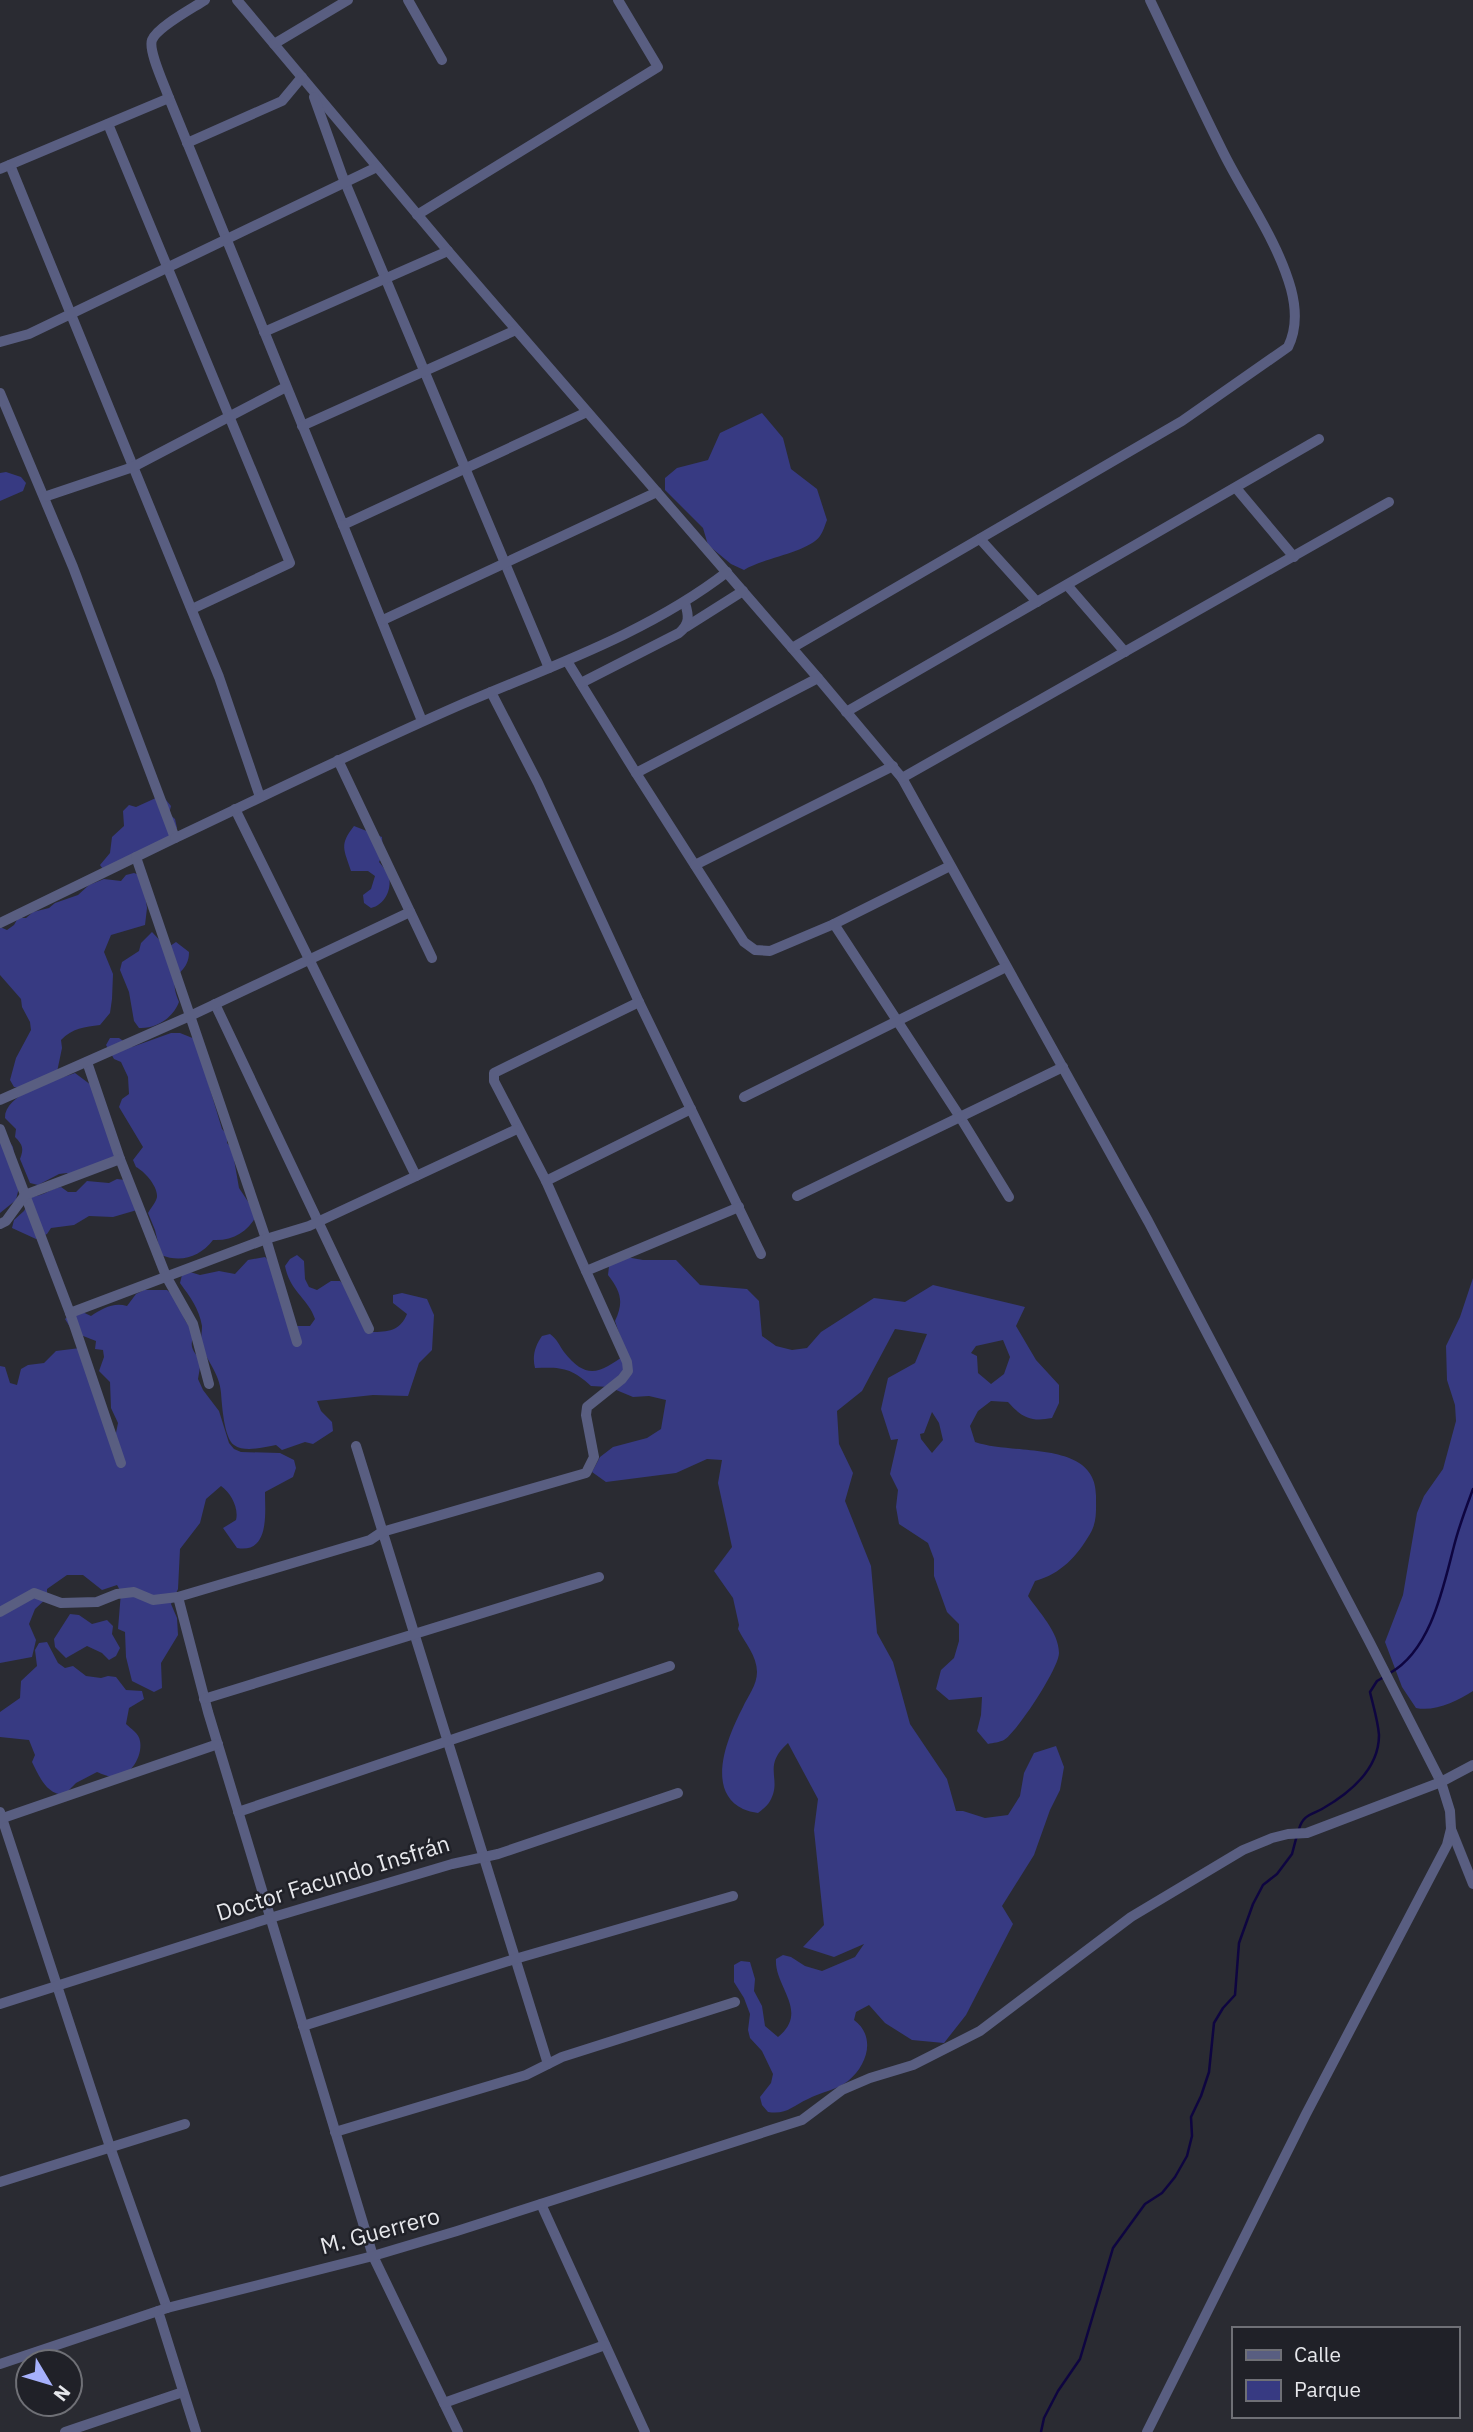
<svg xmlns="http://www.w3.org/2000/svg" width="1473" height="2432" viewBox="0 0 1473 2432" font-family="'IBM Plex Sans',sans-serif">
  <rect width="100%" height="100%" fill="#2a2b32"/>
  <!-- green -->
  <g fill="#373a82" fill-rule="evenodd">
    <path d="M762,413L783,438L791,469L817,489L827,520C825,525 823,532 820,536C809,552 763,558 744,570L731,564L708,545L703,528L665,490V478L677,468L708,460L720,433Z"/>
    <path d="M6,472L21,477L26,483L23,491L0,501V473Z"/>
    <path d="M158,797L166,800L171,806L169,814L175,819L177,828L168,839L105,872L100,865L110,853L112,837L124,826L123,811L129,805L136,807Z"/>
    <path d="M354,826L382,837L383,854L379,862C382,866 388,872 389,876C392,891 384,905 371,908L364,903L363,895L371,889L375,876L368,871H351C344,849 339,845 354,826Z"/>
    <path d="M134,873L142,876L147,908L145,925L111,935L104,952L113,974L112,999L110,1013L100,1025C85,1027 72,1028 61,1040L62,1048L57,1072L23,1088L14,1087L10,1080L16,1058L31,1030L30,1022L22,1007L21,999L0,975V927L7,930L14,925L18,918H26L33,912L49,908L55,903L78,895L89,885L104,879L121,881L126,875Z"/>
    <path d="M152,932L167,948L176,942L189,952C189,977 165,969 179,1002C173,1018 156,1029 139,1028L134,1021L129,992L120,970L122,962L139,951L141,943Z"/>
    <path d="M171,1033H180L195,1039L222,1129L228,1135L227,1143L232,1148L239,1188L257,1215C248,1231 234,1241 213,1240C200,1257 181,1263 161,1255L155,1230L148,1213C151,1208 156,1202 157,1197C158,1186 144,1171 136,1167L133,1160L143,1147L119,1107L122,1099L129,1094L128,1077L121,1062L114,1059L106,1045L110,1038H119L132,1047Z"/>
    <path d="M75,1073L95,1088L117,1152L112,1158L74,1180L67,1173L59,1174L38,1185L30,1183L20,1159C24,1149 23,1145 15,1137L16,1129L5,1118C4,1094 55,1080 75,1073Z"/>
    <path d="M0,1126L13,1147L19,1187L16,1200L0,1213Z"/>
    <path d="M117,1179L125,1180L137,1210L113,1217L89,1216L74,1225L51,1228L47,1234L36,1239L12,1228L14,1220L24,1211L31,1197C43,1196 50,1189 61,1187L68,1192H76L87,1181L109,1183Z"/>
    <path d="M297,1255L304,1261L305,1279L309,1287L317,1290L331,1281H340L357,1298L371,1332C388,1332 400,1331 407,1314L393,1303V1295L402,1293L427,1299L434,1315L432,1350L419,1363L408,1396L373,1395L317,1401L321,1411L332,1422L333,1431L313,1444L305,1442L282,1450L276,1445C264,1447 245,1453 234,1445C224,1438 222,1405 221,1393C220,1373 204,1358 201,1342C201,1337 202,1331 202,1326C199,1308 190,1297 180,1283L182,1275L190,1272L200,1275L219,1271L235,1274L248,1260L265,1257L271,1263L278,1285L277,1293L295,1326H310L315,1319C308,1298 290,1292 285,1266L290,1259Z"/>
    <path d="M626,1257L643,1260H676L700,1285L747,1289L759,1301L762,1336L776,1346L792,1350L807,1348L821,1332L874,1298L905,1302L933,1285L1025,1307L1016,1326L1036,1360L1059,1385V1403L1052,1418C1032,1422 1022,1418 1008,1402L991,1401L978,1411L970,1426L975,1442C1015,1456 1098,1439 1096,1498C1096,1511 1097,1522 1090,1534C1077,1556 1061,1574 1035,1581L1028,1596C1038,1611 1059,1632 1059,1653C1059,1668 1017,1732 1004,1740C1000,1742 993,1743 988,1744L977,1731L981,1715L982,1697L949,1700L936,1689L941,1670L954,1658L959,1641V1624L947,1612L934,1576V1559L928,1543L899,1524L896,1507L898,1490L890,1474L898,1439L891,1440L881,1409L888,1378L915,1363L927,1334L895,1329L862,1391L837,1411L839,1444L853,1473L845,1501L871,1566L877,1633L893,1662L910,1724L947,1779L956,1811H963L985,1818L1008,1815L1020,1796L1024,1773L1034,1753L1056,1746L1064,1767L1060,1790L1050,1810L1034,1855L1002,1906L1013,1924L966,2015L944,2043L912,2040L885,2023L869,2005L856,2012L854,2020C876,2036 868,2065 848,2081C837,2090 821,2092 808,2099C792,2106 787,2115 768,2112L762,2105L760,2097L771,2083L773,2074L762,2051L750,2038L748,2030L750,2014L744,1998L734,1982V1965L741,1961L750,1962L755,1979L754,1991L762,2006L765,2026L778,2037C810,2011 774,1987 776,1959L783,1955L791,1957L805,1966L822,1971L855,1957L864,1944L834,1957L803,1947L824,1925L814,1830L818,1799L788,1743C761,1767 783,1778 770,1801C768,1805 762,1810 758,1813C753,1812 747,1811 743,1809C704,1790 729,1734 743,1707C748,1696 757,1685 757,1672C757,1656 745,1643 738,1629L739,1625L733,1598L714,1571L732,1547L718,1483L722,1460L707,1459L676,1473L606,1482L592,1472L600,1457L613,1447L647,1438L661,1429L666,1400L649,1396L633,1397L609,1387L591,1386C571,1367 560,1367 535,1368C532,1356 535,1346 542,1336L550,1334C557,1339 559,1345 564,1352C587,1381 600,1373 626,1354L615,1321C624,1302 621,1292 608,1275L610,1258ZM1003,1340L1010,1357L1004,1374L991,1384L978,1373L977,1356L971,1353L976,1346ZM932,1412L939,1423L943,1440L932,1453L921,1439L920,1434L924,1433Z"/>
    <path d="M1473,1278V1691C1457,1701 1435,1712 1416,1708L1402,1687L1385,1642L1403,1595L1417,1513L1424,1496L1443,1469L1456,1421L1455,1405L1447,1380L1446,1346L1460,1317Z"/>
    <path d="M144,1290H167L185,1305C180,1318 186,1323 196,1332C188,1345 192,1350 201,1361L198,1379L203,1390L219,1411L229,1443L234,1449L241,1452L280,1453L294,1460L296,1468L293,1477L265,1492C265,1512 270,1554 237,1548L223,1528L236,1520C239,1508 231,1493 221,1486L206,1499L200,1523L180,1549L178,1589L171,1604L177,1618L178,1635L161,1663L162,1688L154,1692L132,1681L126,1657L125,1632L118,1629L121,1592L117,1585L102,1590L83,1575H67L47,1589V1598L35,1609L29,1624L36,1640L32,1657L0,1663V1366L5,1367L10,1383L17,1385L21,1369L28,1365L44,1363L56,1351L80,1348L115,1438L118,1423L111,1408L110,1382L99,1371L104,1357L103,1350L95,1349L96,1341L73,1332L65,1319L76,1309L91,1316C102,1309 113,1302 127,1306L136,1294Z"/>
    <path d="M70,1614L79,1615L92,1624L107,1620L113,1626L112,1634L120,1648L116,1656L109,1660L102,1653L87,1646L66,1658L55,1647L54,1639Z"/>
    <path d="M47,1642L58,1663L65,1668L73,1666L86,1676L101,1678L108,1676L116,1677L126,1690L142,1691L144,1699L129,1708L126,1724C131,1729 139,1733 140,1741C143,1756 130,1778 114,1777C109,1777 102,1774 97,1772L76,1783L64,1795C46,1794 39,1776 32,1762L35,1755L29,1740L0,1737V1712L20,1698L21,1681L37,1666L35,1650L39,1643Z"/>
  </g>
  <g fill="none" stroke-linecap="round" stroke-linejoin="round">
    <!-- stream -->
    <g stroke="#0e0540" stroke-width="2.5">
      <path d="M1390,1673C1431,1650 1443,1588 1454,1546C1459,1526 1466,1508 1473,1489"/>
      <path d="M1299,1829C1303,1815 1311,1815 1322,1809C1350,1793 1379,1769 1379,1735C1378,1721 1373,1705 1370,1692L1377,1681L1384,1677"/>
      <path d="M1041,2432L1044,2418L1058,2391L1080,2359L1113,2248L1145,2204L1162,2193L1175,2177L1187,2156L1192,2136L1191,2117L1201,2096L1209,2072L1214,2023L1223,2008L1235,1995L1239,1943L1253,1904L1263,1885L1277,1874L1292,1854L1297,1835"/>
    </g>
    <!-- street -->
    <g stroke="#595e81" stroke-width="10">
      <path d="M205,0C193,8 157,27 152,40C148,51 165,86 169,98L343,525L587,412"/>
      <path d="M237,0L448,251L818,678L902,778L1148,1221L1369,1641L1441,1782L1450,1811L1451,1829L1447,1845L1306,2114L1147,2432"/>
      <path d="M408,0L442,60"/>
      <path d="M274,44L348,0"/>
      <path d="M314,97L342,175L549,668"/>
      <path d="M108,124L290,563L192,609"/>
      <path d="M187,143L282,101L302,77"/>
      <path d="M10,165L219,677L260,797"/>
      <path d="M0,169L169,98"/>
      <path d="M417,215L658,67L618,0"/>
      <path d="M264,332L448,251"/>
      <path d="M0,342L29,334L377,167"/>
      <path d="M0,393L73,567L175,838L0,923"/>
      <path d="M302,426L516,330"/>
      <path d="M1236,488L1294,557"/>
      <path d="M44,497L133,467L286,387"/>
      <path d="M343,525L422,721"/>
      <path d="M980,539L1037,602"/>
      <path d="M1067,585L1125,652"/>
      <path d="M383,620L657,492"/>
      <path d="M686,627L743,591"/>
      <path d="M792,648L1182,421L1288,347C1297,329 1296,308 1291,289C1277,239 1244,195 1222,150C1197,100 1174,50 1150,0"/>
      <path d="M567,661L636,773L744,942L755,950L770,951L834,924L950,866"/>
      <path d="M581,683L679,633C690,624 689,616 685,603"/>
      <path d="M491,692L538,783L639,1002L761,1254"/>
      <path d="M846,712L1319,439"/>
      <path d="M338,760L432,958"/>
      <path d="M636,773L818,678"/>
      <path d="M902,778L1389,502"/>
      <path d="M235,809L416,1176"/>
      <path d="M175,838C270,793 364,747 460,705C551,666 648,633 727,572"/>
      <path d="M136,857L266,1239L297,1342"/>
      <path d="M695,865L893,766"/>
      <path d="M834,924L960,1117L1009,1197"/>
      <path d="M215,1004L369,1329"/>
      <path d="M87,1062L120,1159L166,1276L193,1324L209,1384"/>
      <path d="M744,1097L1006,967"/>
      <path d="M0,1100L190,1016L410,912"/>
      <path d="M0,1129L70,1313L121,1463"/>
      <path d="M546,1181L691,1109"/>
      <path d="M797,1196L1063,1067"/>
      <path d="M0,1224L6,1221L25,1195L120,1159"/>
      <path d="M586,1271L546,1181L494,1081V1073L639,1002"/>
      <path d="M70,1313L266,1239L309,1226L517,1129"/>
      <path d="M356,1446L548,2064"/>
      <path d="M178,1597L208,1712L373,2256L458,2432"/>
      <path d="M0,1612L34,1593L61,1603L97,1602L117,1594L134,1592L153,1600L178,1597L370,1540L382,1532L586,1473L594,1457L586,1415L587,1407L622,1379L628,1371L627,1362L586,1271L739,1207"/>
      <path d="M204,1699L599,1577"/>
      <path d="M0,1812L110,2147L167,2308"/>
      <path d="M238,1812L670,1666"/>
      <path d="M0,1819L218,1744"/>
      <path d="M1451,1829L1473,1884"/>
      <path d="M0,2004L270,1918L452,1864L498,1854L678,1793"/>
      <path d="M303,2026L515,1959L733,1896"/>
      <path d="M335,2132L526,2075L562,2057L735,2002"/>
      <path d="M0,2182L185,2124"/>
      <path d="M541,2204L645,2432"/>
      <path d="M158,2311L196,2432"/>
      <path d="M0,2364L167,2308L373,2256L457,2231L802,2120L842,2090L870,2078L913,2065L980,2031L1131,1917L1243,1850L1272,1838L1288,1834L1307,1833L1441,1782L1473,1765"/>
      <path d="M444,2403L605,2345"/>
      <path d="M65,2432L183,2392"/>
    </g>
  </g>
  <g text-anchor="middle" stroke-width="5" stroke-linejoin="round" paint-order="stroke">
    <!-- street labels -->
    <g font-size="23" fill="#e6e7eb" stroke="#202128">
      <text transform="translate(333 1878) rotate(-17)" y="8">Doctor Facundo Insfrán</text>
      <text transform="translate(380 2231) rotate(-15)" y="8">M. Guerrero</text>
    </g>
  </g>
  <!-- legend -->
  <rect x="1232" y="2327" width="228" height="91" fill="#202128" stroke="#6f7076" stroke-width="2"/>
  <rect x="1246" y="2350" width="35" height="10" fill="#595e81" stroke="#6f7076" stroke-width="2"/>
  <text x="1294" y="2362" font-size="21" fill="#e6e7eb">Calle</text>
  <rect x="1246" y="2380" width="35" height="21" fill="#373a82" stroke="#6f7076" stroke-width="2"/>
  <text x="1294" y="2397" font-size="21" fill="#e6e7eb">Parque</text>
  <!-- north arrow -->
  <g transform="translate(49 2383) rotate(128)"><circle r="33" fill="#202128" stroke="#6f7076" stroke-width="2"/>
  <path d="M0-5L12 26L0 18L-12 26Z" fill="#a6b1fc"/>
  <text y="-10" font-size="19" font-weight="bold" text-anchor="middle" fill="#e6e7eb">N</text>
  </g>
</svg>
